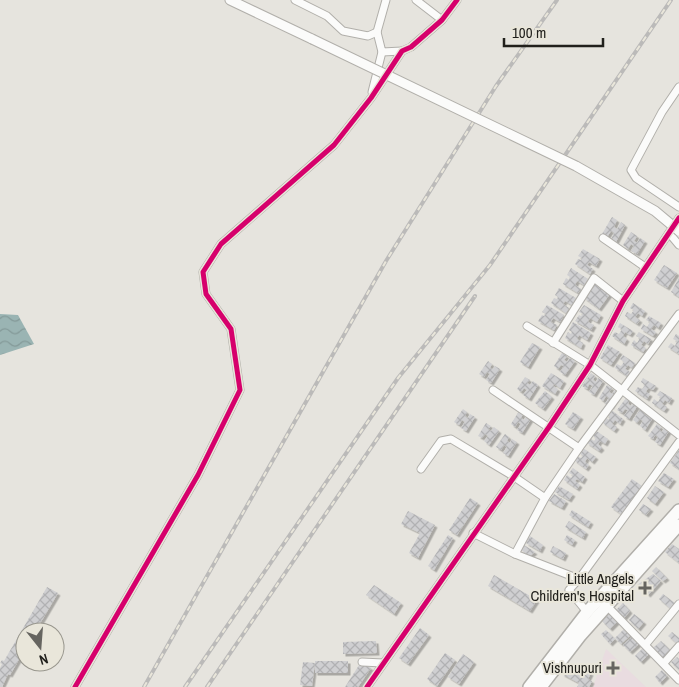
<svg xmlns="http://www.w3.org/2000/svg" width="679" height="687" viewBox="0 0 679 687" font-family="'Archivo Narrow',sans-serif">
  <defs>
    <pattern id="water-waves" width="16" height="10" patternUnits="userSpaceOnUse" patternTransform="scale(1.25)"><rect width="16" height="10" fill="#9ab4b3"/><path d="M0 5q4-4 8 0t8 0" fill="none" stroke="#849a99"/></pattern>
    <pattern id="building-cross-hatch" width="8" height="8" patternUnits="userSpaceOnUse" patternTransform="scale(1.25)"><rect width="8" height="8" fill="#cfcfd1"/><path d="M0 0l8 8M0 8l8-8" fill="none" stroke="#b1b1b3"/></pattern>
    <filter id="shadow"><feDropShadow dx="2.5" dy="2.5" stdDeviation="0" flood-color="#0004"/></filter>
  </defs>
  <rect width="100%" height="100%" fill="#e6e4de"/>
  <!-- medical -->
  <path fill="#e9dce0" d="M606,649L646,687H593Z"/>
  <!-- water -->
  <path fill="url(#water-waves)" d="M0,314L18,315L34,344L0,355Z"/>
  <!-- building -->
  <g fill="url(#building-cross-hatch)" filter="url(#shadow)">
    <path d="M612,217L617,220L614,227L617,229L621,222L625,225L616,242L611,239L614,233L611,231L607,237L602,234Z"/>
    <path d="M631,232L637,236L634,241L637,243L640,238L645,241L637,254L631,251L634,246L631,244L628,249L623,245Z"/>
    <path d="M583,249L600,259L596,266L589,262L587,265L593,269L590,274L575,264L578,259L581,260L582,258L578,256Z"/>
    <path d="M664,265L677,273L667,288L654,280Z"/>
    <path d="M571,268L588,279L584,285L577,281L575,285L581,289L578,293L563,284L566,278L569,280L570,277L567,275Z"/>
    <path d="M679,278V297L671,292Z"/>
    <path d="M594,283L610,294L599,309L584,298Z"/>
    <path d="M559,288L576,298L572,305L565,301L563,304L569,308L566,313L551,303L554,298L557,299L558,297L555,295Z"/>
    <path d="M633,303L645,311L642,316L638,313L635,317L640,320L637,324L625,316L627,312L631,314L634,310L630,308Z"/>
    <path d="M547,305L564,315L560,322L553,318L551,322L557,325L554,330L538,321L542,315L544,316L546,314L542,312Z"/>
    <path d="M584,305L601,315L597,322L590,318L588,322L594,325L591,330L575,321L579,315L581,316L583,314L579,312Z"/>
    <path d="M649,316L661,323L658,328L654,325L651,329L656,332L653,336L641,329L643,324L647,327L650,322L646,320Z"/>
    <path d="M573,322L591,333L587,340L579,335L577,339L583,343L581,348L565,338L568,332L571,334L572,332L569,330Z"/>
    <path d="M620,323L633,331L630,335L625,332L623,336L627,339L624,344L612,336L615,332L619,334L622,329L618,327Z"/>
    <path d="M639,332L651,339L648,344L644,341L641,345L646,348L643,352L631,345L634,340L637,343L640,338L636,336Z"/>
    <path d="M676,334L679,336V354L668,347L671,343L675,346L677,341L673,339Z"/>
    <path d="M532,343L540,347L528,367L520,362Z"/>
    <path d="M608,345L620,352L611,365L600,358Z"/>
    <path d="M562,353L567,356L564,360L567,362L570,358L575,361L565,375L560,372L564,366L561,365L558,369L554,366Z"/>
    <path d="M623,355L635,363L632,368L628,365L625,369L630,372L627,376L615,368L617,364L621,366L624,362L620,359Z"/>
    <path d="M488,361L492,364L490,368L493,369L495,366L500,369L491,383L486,380L490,374L487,372L484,377L479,374Z"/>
    <path d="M551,373L564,381L560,388L554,384L553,386L558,389L555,394L542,386Z"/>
    <path d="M591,373L595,376L593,380L596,382L598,378L603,381L594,395L589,392L593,386L589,384L587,389L582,386Z"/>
    <path d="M525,377L530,380L527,383L530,385L533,381L538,385L529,399L523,395L527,390L524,388L521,392L517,389Z"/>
    <path d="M643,378L656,386L653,390L648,388L646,392L650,394L647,399L635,391L638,387L642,389L645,385L641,382Z"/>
    <path d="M607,385L612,388L609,392L612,394L615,390L620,393L611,407L605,404L609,398L606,396L603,401L599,398Z"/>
    <path d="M545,391L552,397L543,409L535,403Z"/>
    <path d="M660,391L672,398L669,403L665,400L662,404L667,407L664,411L652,403L654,399L658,402L661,397L657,395Z"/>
    <path d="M626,398L630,400L628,404L631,406L634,402L638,405L629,419L624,416L628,410L625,409L622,413L617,410Z"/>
    <path d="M641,408L646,411L644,414L647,416L649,412L654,416L645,430L640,426L643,421L640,419L637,423L633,420Z"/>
    <path d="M463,409L467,412L465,416L468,418L470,414L475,417L466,431L461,428L465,422L462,420L459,425L454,422Z"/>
    <path d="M610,409L623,419L620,424L615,420L612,424L617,427L614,431L602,422L605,417L609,420L610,417L606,415Z"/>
    <path d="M519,411L523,414L521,418L524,420L527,416L531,419L522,433L517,430L521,424L518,422L515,427L511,424Z"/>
    <path d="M573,412L581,417L573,429L565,424Z"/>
    <path d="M486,423L491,426L488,429L491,431L494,427L499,431L489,445L484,441L488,436L485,434L482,438L478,436Z"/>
    <path d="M657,424L661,427L659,430L662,432L664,428L669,431L660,445L655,442L658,437L655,435L653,439L648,436Z"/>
    <path d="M595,430L608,439L605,444L600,441L598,444L602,448L599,451L587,443L590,438L594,441L596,438L592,435Z"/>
    <path d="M505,434L509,437L507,441L510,443L512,439L517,442L508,456L503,453L507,447L504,445L501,450L496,447Z"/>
    <path d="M583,448L596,457L592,462L587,458L585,462L589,465L586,469L574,460L577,456L581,458L583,456L579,453Z"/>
    <path d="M679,450V469L670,463Z"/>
    <path d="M573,468L585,477L582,482L577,479L575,481L580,485L577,489L564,480L567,475L571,478L573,475L569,473Z"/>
    <path d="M664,473L674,479L668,487L658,481Z"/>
    <path d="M632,479L642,486L621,514L611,507Z"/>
    <path d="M559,486L573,494L569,500L555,492Z"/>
    <path d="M655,486L664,492L655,504L647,498Z"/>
    <path d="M554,494L566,501L562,508L549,501Z"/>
    <path d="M470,498L478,503L457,535L449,530Z"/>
    <path d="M643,504L651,509L646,515L639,510Z"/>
    <path d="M572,510L591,522L588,527L569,515Z"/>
    <path d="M408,511L435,525L418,558L409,553L420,533L401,524Z"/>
    <path d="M569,521L586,532L583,538L565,527Z"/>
    <path d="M448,535L453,538L434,570L428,566Z"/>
    <path d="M567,535L575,540L572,545L564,540Z"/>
    <path d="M530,536L543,545L540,551L526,543Z"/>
    <path d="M672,544L679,549V563L665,552Z"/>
    <path d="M524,545L535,552L530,556L521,550Z"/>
    <path d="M553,546L566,553L563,559L550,552Z"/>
    <path d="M656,567L667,578L663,581L652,571Z"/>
    <path d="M653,574L661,581L648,595L637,585Z"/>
    <path d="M494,575L537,600L530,611L488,586Z"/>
    <path d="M374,585L401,603L394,614L366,595Z"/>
    <path d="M47,587L58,593L35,632H25V649L10,675L8,674L2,687H0V668L2,664L0,663L2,660L4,661Z"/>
    <path d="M663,594L676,604L672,610L659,599Z"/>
    <path d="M623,603L630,611L624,618L616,610Z"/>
    <path d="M611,612L619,620L610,629L602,621Z"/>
    <path d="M634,614L644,622L638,629L629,620Z"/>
    <path d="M420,628L429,635L408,664L399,658Z"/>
    <path d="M625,628L632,634L621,644L615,638Z"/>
    <path d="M606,630L615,639L610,644L601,634Z"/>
    <path d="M672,632L679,638V645L668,636Z"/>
    <path d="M633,636L640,643L630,652L623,645Z"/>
    <path d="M376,641L377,653L343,654V642Z"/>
    <path d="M661,641L672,652L663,660L653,648Z"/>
    <path d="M644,647L650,653L641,662L635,656Z"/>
    <path d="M445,653L455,660L437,686L427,679Z"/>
    <path d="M463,654L474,662L459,684L448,677Z"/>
    <path d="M677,657L679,659V670L671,662Z"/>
    <rect x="315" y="661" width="33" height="12"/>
    <path d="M303,662L315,663L312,686L300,685Z"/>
    <path d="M361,662L371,668L358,687H345Z"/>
    <path d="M566,668L583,677L586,671L591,673L588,679L592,681L589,687H577L579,683L562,674Z"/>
    <path d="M662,670L667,676L660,683L655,677Z"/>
  </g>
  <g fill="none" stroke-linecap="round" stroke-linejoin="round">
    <!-- minor casing -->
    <g stroke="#b1afaa" stroke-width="9">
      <g id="minor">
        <path d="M295,0L327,16L343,31L368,36L377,32"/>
        <path d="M386,0L377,32L382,52L402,51"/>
        <path d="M416,0L442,20"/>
        <path d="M679,87L662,112L631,170L636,178L679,207"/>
        <path d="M372,92L382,52"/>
        <path d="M669,233L679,245"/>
        <path d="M603,238L645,267"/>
        <path d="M527,326L590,365L679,435"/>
        <path d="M553,343L594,278L623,301"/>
        <path d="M493,390L579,448"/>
        <path d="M421,469L441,441L451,439L513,476L545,498"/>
        <path d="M473,533L515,554L579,579L679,442"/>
        <path d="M515,554L545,498L579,448L679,314"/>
        <path d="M579,579L569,590L587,612"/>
        <path d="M607,606L679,680"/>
        <path d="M646,644L679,604"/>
        <path d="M362,662L383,663"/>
        <path d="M664,663L679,646"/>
        <path d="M75,687L198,475L240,390L231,329L206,294L203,272L221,244L334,145L371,98L402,51L411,47L442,20L457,0"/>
        <path d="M367,687L549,427L590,365L623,301L679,218"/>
      </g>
    </g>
    <!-- tertiary casing -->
    <g stroke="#b1afaa" stroke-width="11">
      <path id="tertiary" d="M230,0L312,39"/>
    </g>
    <!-- primary casing -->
    <g stroke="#b1afaa" stroke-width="14">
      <g id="primary">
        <path d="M529,687L587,612L679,510"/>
        <path d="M541,687L581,635L679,525"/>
      </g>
    </g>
    <!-- minor -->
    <use href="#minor" stroke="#fbfbfa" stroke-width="7"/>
    <!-- tertiary -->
    <use href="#tertiary" stroke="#fbfbfa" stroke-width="9"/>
    <!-- primary -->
    <use href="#primary" stroke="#fbfbfa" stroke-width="11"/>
    <!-- rail casing -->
    <g stroke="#bbbab9" stroke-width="4">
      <g id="rail">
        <path d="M144,687L386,261L496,86L557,0"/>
        <path d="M185,687L398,378L490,265L671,0"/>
        <path d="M207,687L475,296"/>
      </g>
    </g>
    <!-- rail -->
    <use href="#rail" stroke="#e9e6da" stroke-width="2" stroke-dasharray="5.5" stroke-linecap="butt"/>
    <!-- tertiary-bridge casing -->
    <g stroke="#b1afaa" stroke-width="11" stroke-linecap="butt">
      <path id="tertiary-bridge" d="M312,39L576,166L655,211L679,231"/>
    </g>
    <!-- tertiary-bridge -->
    <use href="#tertiary-bridge" stroke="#fbfbfa" stroke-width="9"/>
    <!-- cycleway casing -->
    <g stroke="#e9e6da" stroke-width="8">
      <g id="cycleway">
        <path d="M75,687L198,475L240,390L231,329L206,294L203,272L221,244L334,145L371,98L402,51L411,47L442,20L457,0"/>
        <path d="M367,687L549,427L590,365L623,301L679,218"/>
      </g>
    </g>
    <!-- cycleway -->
    <use href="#cycleway" stroke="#d6006c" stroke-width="5"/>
  </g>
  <!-- markers -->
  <g fill="#666560" stroke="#e9e6da" stroke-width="2">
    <path d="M642.5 580.5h5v5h5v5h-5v5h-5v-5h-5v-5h5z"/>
    <path d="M610.5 660.5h5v5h5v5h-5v5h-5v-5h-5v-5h5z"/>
  </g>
  <g text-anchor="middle" stroke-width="4" stroke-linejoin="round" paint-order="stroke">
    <!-- poi labels -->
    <g font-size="15" fill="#21201c" stroke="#e9e6da" text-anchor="end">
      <text x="634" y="584">Little Angels<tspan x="634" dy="17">Children's Hospital</tspan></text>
      <text x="602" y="673">Vishnupuri</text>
    </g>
  </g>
  <!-- north arrow -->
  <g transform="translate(40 647) rotate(163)"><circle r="24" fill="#e9e6da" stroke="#99978e"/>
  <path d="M0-4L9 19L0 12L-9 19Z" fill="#666560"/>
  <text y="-8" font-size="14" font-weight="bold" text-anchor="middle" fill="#21201c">N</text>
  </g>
  <!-- scale -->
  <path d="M504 38v8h99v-8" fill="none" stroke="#21201c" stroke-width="2.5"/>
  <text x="512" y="38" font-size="15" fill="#21201c" stroke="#e9e6da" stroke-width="4" paint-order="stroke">100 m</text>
</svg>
